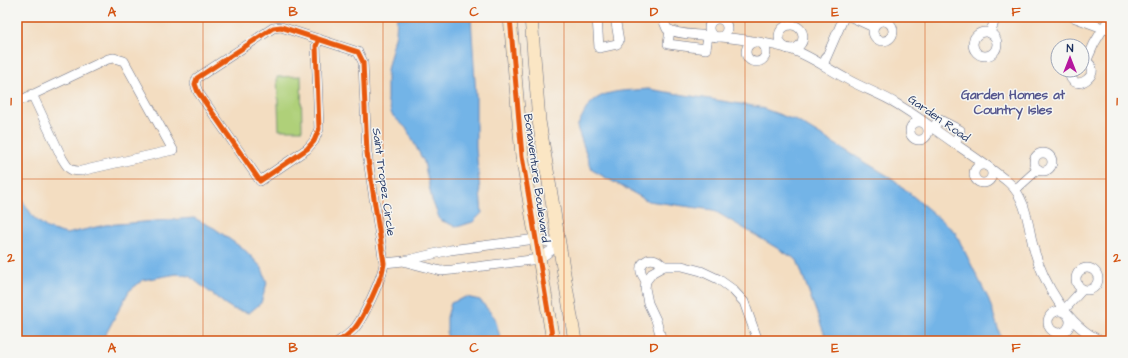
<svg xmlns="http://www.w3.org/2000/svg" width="1128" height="358" viewBox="0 0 1128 358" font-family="'Architects Daughter',sans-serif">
  <rect width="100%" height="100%" fill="#f6f6f2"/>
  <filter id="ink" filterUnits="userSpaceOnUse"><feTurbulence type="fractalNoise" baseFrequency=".025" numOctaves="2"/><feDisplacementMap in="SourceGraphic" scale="8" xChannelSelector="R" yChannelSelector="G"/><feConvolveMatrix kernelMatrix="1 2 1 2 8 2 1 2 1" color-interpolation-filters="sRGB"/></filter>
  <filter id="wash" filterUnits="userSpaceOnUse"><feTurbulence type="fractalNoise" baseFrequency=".012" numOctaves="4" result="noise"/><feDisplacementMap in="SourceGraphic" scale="16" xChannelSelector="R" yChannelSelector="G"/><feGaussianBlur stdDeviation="0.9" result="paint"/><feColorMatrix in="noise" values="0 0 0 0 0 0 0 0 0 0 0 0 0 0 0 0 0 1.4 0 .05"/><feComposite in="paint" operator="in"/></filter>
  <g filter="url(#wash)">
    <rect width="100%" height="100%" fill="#f3ddc1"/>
    <!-- green -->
    <path fill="#afd079" stroke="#65806c" d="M301,76L302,130H279L277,77Z"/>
    <!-- water -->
    <g fill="#73b4e7" stroke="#4772a2">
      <path d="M397,17H471L476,97V148L482,213L473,222L457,227L440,220L432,200L424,162L406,128L392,115L387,99V70L396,33Z"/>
      <path d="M648,89L759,107L797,121L893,179L955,232L989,300L1002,341H827L797,260L713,210L648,201L592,170L577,127C581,119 585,109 591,103C605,89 630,91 648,89Z"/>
      <path d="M17,192L34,218L47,228L66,234L105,225L194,218L214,228L246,251L262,268L267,283L261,303L249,313L233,309L225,304L189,276L177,274L143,280L129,291L102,341H17Z"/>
      <path d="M466,297L480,300L495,318L501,341H447V317L451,303Z"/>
    </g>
  </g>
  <g filter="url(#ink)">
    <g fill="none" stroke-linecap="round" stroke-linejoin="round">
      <!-- street casing -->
      <g stroke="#676c81" stroke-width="10">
        <g id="street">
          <path d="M597,17L599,48L617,44L619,41L615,17"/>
          <path d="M662,17L667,29C679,35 695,34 709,36C734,38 761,41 786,48C805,52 828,69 845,78C862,88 881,94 897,104C917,116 935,130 954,143C973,156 991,168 1008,182C1026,197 1028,224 1033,246C1042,280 1067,327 1102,341"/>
          <path d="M851,17L873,27"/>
          <path d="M1073,17L1111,31"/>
          <circle cx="718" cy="28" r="9"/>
          <circle cx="883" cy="31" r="10"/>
          <circle cx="791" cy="37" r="12"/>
          <path d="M670,30L668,44L706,49L708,36"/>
          <circle cx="985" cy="44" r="12"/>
          <path d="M990,33L996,17"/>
          <path d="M319,39L316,46L319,129L314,141L307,149L260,181L198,92L195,84L197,78L273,28L281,27L358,52L363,62L367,153L384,263C383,276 363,319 354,329C350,333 344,338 339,341"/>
          <circle cx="756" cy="52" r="10"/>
          <path d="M1086,62L1094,44L1110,17"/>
          <path d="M823,65L844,17"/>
          <path d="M1069,70C1070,100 1111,69 1082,60"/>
          <path d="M17,102L108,59L114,58L124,61L173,150L81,171C69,171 68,168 62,158L32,94"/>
          <circle cx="919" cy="131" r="9"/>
          <path d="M934,129L938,119L960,130L955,144"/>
          <circle cx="1043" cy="162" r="9"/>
          <circle cx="983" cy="174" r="9"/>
          <path d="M1016,189L1038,169"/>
          <path d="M406,262L441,271L452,270L539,259L559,245"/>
          <path d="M384,263L404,261L450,250L536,239L559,245"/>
          <circle cx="1087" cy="279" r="11"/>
          <path d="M646,281C644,278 642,275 641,272C639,263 648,257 656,260C659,261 661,264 664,266"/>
          <path d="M1064,310L1082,290"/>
          <circle cx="1059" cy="322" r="11"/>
          <path d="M662,341L656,320L648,303L645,288L646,281L653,272L664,266H682L701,271L718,279L732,289L744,302L758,341"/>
        </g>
      </g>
      <!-- secondary casing -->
      <g stroke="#676c81" stroke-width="14">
        <g id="secondary">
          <path d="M510,17L522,156L553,341"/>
          <path d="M531,17L539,121L575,341"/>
        </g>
      </g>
      <!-- street -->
      <use href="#street" stroke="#fff" stroke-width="9"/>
      <!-- secondary -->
      <use href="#secondary" stroke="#fbe6c4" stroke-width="13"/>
      <!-- cycleway casing -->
      <g stroke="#f6f6f2" stroke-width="8">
        <g id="cycleway">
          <path d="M510,17L522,156L553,341"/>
          <path d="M319,39L316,46L319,129L314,141L307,149L260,181L198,92L195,84L197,78L273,28L281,27L358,52L363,62L367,153L384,263C383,276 363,319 354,329C350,333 344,338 339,341"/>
        </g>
      </g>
      <!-- cycleway -->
      <use href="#cycleway" stroke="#e8590c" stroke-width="5"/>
    </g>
  </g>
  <!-- grid -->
  <path fill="none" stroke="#d45514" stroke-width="1" stroke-opacity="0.55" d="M203,17V341M383,17V341M564,17V341M745,17V341M925,17V341M17,179H1111"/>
  <g text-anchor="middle" stroke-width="3" stroke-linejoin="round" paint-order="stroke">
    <!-- street labels -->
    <g font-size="12" fill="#1b2f5e" stroke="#f6f6f2">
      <text transform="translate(939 118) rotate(35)" y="4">Garden Road</text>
      <text transform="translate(537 178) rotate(82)" y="4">Bonaventure Boulevard</text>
      <text transform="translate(384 182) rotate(82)" y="4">Saint Tropez Circle</text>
    </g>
    <!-- neighbourhood labels -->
    <g font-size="13" font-weight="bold" fill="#56578e" stroke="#f6f6f2">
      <text x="1013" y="99">Garden Homes at<tspan x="1013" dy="15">Country Isles</tspan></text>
    </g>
  </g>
  <!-- margin -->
  <rect width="1128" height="358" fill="none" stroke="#f6f6f2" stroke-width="44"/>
  <!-- north arrow -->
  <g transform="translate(1070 58)"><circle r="19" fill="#f6f6f2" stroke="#9ea6b7"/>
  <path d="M0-3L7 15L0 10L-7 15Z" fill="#b5179e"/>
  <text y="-6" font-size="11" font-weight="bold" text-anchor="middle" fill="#1b2f5e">N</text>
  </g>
  <rect x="22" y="22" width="1084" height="314" fill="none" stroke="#d45514" stroke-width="1.5"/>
  <g font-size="13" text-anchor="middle" font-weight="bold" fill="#d45514">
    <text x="112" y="16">A</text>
    <text x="293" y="16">B</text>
    <text x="474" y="16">C</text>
    <text x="654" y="16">D</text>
    <text x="835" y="16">E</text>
    <text x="1016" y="16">F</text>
    <text x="11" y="105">1</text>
    <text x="1117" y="105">1</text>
    <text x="11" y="262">2</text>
    <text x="1117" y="262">2</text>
    <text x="112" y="352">A</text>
    <text x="293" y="352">B</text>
    <text x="474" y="352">C</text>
    <text x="654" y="352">D</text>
    <text x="835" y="352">E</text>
    <text x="1016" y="352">F</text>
  </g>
</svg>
